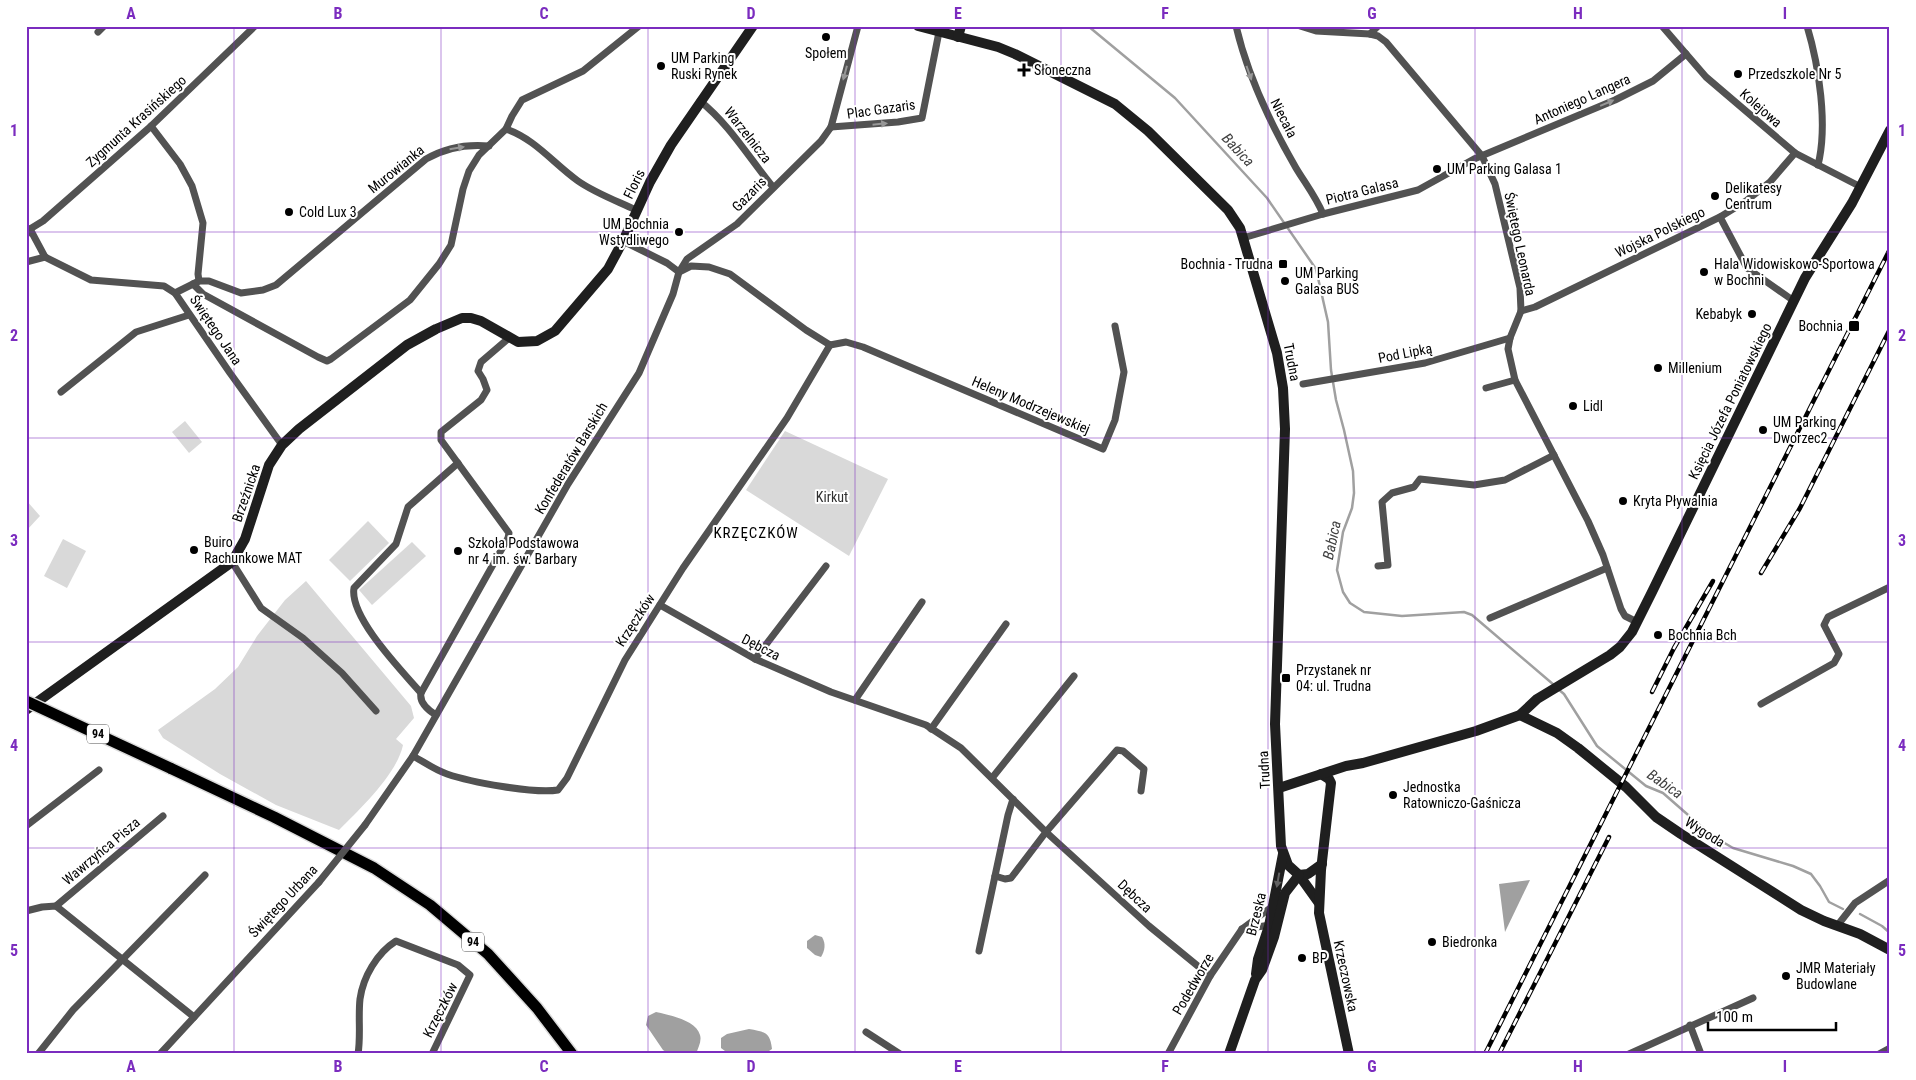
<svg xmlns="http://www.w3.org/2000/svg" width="1916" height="1080" viewBox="0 0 1916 1080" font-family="'Roboto Condensed',sans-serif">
  <rect width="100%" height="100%" fill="#fff"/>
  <!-- green -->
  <g fill="#d9d9d9">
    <path d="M185,421L202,442L189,453L172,432Z"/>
    <path d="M785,431L888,479L849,556L746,490Z"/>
    <path d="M26,500L40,516L26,531Z"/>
    <path d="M368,521L389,543L350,581L329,560Z"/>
    <path d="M63,539L86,551L67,588L44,576Z"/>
    <path d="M412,542L426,556L372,605L359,590Z"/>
    <path d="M306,581L411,706L414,718L396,739L403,745C397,774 360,809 339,830L276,805L220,774L163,738L158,730L215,689L238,667L257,636L285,600Z"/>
  </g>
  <!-- water -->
  <g fill="#a0a0a0">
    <path d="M1530,880L1505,932L1499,884Z"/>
    <path d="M815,935L822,937C826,944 825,950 821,957L815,955L807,948V941Z"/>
    <path d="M656,1012C669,1015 696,1020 700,1035C702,1041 698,1048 696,1054H669L663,1050L646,1025L648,1016Z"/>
    <path d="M749,1029C765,1032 770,1032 772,1049L766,1053L729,1054L721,1048V1038L727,1034Z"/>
  </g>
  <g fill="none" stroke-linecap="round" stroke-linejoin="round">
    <!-- stream -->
    <g stroke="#a0a0a0" stroke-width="2.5">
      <path d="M1088,26L1175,98L1267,198L1316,269L1328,322L1331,370L1336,400L1344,430L1353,471L1354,493L1352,508L1343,532L1337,570L1343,592L1350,603L1364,612L1402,616L1464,612L1472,615L1554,685"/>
      <path d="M1558,689L1564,694L1597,746L1646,786L1663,793L1711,835L1733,848L1793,866L1811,874L1820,886L1829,902L1843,909"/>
      <path d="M1860,914L1882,926L1890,933"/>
    </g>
    <!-- primary casing -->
    <g stroke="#dbdbdb" stroke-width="14">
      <path id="primary" d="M170,768L274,817L374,868L430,905L488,954L537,1008L572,1054"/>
    </g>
    <!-- street -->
    <g stroke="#525252" stroke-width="7">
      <path d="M1236,26C1248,77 1270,123 1296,168C1305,183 1316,197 1323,214"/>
      <path d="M1300,26L1316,31L1370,34L1378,36L1386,42L1482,156L1495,184L1520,288L1521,311L1510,338L1508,349L1515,380L1588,521L1603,555L1621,609L1625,616L1637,622"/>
      <path d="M1662,26L1706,77L1795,153L1861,187"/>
      <path d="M1807,26C1819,66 1828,125 1818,165"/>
      <path d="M98,32L104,26"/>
      <path d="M1370,34L1378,26"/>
      <path d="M700,101C730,125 749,158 773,187"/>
      <path d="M151,126L180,164L192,186L203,223L198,274L199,281"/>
      <path d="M831,127L898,122L922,118L939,32"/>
      <path d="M506,129L512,116L522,100L583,71L639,26"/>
      <path d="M1720,217L1747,268L1794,301"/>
      <path d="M26,235L30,229L43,221L149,128L255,26"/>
      <path d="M1243,238L1323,214L1418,190L1474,159L1615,100L1653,81L1686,54"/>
      <path d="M623,241L667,263L679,272"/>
      <path d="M45,257L91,280L164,286L175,293L230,373L282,445"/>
      <path d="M26,262L45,257L30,229"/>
      <path d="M679,272L691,266L709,267L730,274L806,330L830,345"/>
      <path d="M193,284L203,294L318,357L327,361L331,359L410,300L439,264L451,245L463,189L469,171L479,155L506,129C535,139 553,163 578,181C595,193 617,201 636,210"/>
      <path d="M175,293L199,281H209L241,293L263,290L276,285L426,159C445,148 467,144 489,146"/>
      <path d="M1521,311L1535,307L1720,217L1746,201L1770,182L1795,153"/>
      <path d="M830,345L846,342L863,347L1103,449L1115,420L1124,372L1115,326"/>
      <path d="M1303,384L1425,363L1510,338"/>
      <path d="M1486,388L1515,380"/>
      <path d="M61,392L136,332L189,315"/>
      <path d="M232,562L261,608L303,638L342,673L376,711"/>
      <path d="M1378,566L1388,565L1382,502L1392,493L1414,487L1420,479L1474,485L1505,480L1554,455"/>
      <path d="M660,605L755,659L831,692L926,725L961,748L1046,832L1149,926L1210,976"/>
      <path d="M1490,618L1607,568"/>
      <path d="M755,659L826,566"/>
      <path d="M421,693C402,671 349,617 354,588L396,544L408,507L458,463"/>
      <path d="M855,700L922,602"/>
      <path d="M1761,704L1834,663L1839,654L1824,625L1828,617L1890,587"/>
      <path d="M436,715C428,710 419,703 421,693L508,538L509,533L441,440V432L481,400L487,390L483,379L478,371L481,362L509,338"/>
      <path d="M931,729L1006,624"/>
      <path d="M413,756C424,762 435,770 447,774C470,782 535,794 558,790L567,778L625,660L683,568L787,418L830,345"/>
      <path d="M992,778L1074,676"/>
      <path d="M365,825L413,756L568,484L639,373L673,294L679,272L687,259L737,224L821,141L831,127L858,26"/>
      <path d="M26,826L99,770"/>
      <path d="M995,876L1005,879L1011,878L1046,832L1117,750L1123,751L1144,769L1141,791"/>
      <path d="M56,906L163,816"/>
      <path d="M26,911L42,907L56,906L194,1017"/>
      <path d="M1837,926L1855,903L1890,880"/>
      <path d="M1242,929L1271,925"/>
      <path d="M979,951L1008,815L1013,799"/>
      <path d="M1690,1025L1701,1054"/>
      <path d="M866,1032L900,1054"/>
      <path d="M38,1054L73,1010L205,875"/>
      <path d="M160,1054L319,882"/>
      <path d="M358,1054C361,1036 358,1017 360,999C363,977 377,953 396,941L458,965L470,975L432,1054"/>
      <path d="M1168,1054L1210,976L1242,929L1273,906"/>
      <path d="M1629,1054L1753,998"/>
      <path d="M1879,1054L1890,1048"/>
    </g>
    <!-- secondary -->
    <g stroke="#1f1f1f" stroke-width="10">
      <path d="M918,26L998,47L1015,54L1115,104L1148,131L1228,210L1240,228L1243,238L1277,353L1283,388L1285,429L1275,724L1281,846L1288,865L1299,875L1319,903"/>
      <path d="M958,37L961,26"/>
      <path d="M26,710L232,562L245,539L269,465L282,445L299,429L407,345L436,329L462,318H471L481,321L518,342L537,341L555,331L608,269L623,241L650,182L671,145L753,26"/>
      <path d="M1520,715L1557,733L1578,748L1626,787L1656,817L1681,834L1801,910L1824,921L1860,934L1890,950"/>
      <path d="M1321,774L1329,779L1331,783L1321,870L1319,913L1349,1054"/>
      <path d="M1279,788L1346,766L1363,763L1476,731L1520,715L1537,699L1610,655L1620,647L1632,632L1652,592L1805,278L1852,203L1890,130"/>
      <path d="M1299,875L1308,874L1322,864"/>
      <path d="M1256,974L1258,959L1269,926L1283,854"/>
      <path d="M1229,1054L1255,980L1262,970L1274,937L1285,893L1299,875"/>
    </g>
    <!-- primary -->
    <use href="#primary" stroke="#000" stroke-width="11"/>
    <!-- rail casing -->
    <g stroke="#000" stroke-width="4.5">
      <g id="rail">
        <path d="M1761,573L1800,508L1890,329"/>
        <path d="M1652,692L1674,648L1713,581"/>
        <path d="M1485,1054L1890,249"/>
        <path d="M1499,1054L1609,837"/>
      </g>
    </g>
    <!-- rail -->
    <use href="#rail" stroke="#fff" stroke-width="2.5" stroke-dasharray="8" stroke-linecap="butt"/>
    <!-- primary-bridge casing -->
    <g stroke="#dbdbdb" stroke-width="14" stroke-linecap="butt">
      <path id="primary-bridge" d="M26,701L170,768"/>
    </g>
    <!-- street-bridge -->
    <path stroke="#525252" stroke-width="7" d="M319,882L365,825"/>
    <!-- primary-bridge -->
    <use href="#primary-bridge" stroke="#000" stroke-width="11"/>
  </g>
  <!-- one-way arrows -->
  <defs><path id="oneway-solid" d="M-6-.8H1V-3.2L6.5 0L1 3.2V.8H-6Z" transform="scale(1.25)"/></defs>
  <g fill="#979797">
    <use href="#oneway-solid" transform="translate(845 73) rotate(105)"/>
    <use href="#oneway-solid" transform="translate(1249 73) rotate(70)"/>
    <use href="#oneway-solid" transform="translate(1607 103) rotate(-23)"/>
    <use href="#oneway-solid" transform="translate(880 124) rotate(-6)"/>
    <use href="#oneway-solid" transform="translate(457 148) rotate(-9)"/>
  </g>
  <use fill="#626262" href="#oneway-solid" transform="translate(1278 880) rotate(100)"/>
  <!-- grid -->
  <path fill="none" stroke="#7b2cbf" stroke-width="1" stroke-opacity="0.55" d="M234,26V1054M441,26V1054M648,26V1054M855,26V1054M1061,26V1054M1268,26V1054M1475,26V1054M1682,26V1054M26,232H1890M26,438H1890M26,642H1890M26,848H1890"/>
  <!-- markers -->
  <g fill="#000" stroke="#fff" stroke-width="2">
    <circle cx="826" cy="37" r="5"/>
    <circle cx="661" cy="66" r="5"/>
    <path d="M1021.5 62.5h5v5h5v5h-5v5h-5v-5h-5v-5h5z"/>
    <circle cx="1738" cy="74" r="5"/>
    <circle cx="1437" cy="169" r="5"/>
    <circle cx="1715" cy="196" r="5"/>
    <circle cx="289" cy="212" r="5"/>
    <circle cx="679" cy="232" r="5"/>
    <rect x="1278" y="259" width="10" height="10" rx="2.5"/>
    <circle cx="1704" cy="272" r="5"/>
    <circle cx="1285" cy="281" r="5"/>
    <circle cx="1752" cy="314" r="5"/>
    <rect x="1848" y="320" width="12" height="12" rx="2.5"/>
    <circle cx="1658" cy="368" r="5"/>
    <circle cx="1573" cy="406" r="5"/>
    <circle cx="1763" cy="430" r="5"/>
    <circle cx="1623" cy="501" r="5"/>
    <circle cx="194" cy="550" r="5"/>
    <circle cx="458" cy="551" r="5"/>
    <circle cx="1658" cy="635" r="5"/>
    <rect x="1281" y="673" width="10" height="10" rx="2.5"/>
    <circle cx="1393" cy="795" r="5"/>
    <circle cx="1432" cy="942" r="5"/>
    <circle cx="1302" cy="958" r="5"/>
    <circle cx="1786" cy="976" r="5"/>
  </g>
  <g text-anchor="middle" stroke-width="4" stroke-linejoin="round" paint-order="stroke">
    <!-- shield labels -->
    <g fill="#fff" stroke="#4c4c4c" stroke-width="1">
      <rect x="87" y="724.5" width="22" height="19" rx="4"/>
      <rect x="462" y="932.5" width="22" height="19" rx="4"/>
    </g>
    <g font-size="12" font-weight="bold" fill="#000">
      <text x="98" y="738">94</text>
      <text x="473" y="946">94</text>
    </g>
    <!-- poi labels -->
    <g font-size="14" fill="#000" stroke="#fff" text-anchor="start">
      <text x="826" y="58" text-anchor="middle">Społem</text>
      <text x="671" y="63">UM Parking<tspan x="671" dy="16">Ruski Rynek</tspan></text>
      <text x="1034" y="75">Słoneczna</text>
      <text x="1748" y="79">Przedszkole Nr 5</text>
      <text x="1447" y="174">UM Parking Galasa 1</text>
      <text x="1725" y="193">Delikatesy<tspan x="1725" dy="16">Centrum</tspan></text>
      <text x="299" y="217">Cold Lux 3</text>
      <text x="669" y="229" text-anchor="end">UM Bochnia<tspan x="669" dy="16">Wstydliwego</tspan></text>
      <text x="1273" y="269" text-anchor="end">Bochnia - Trudna</text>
      <text x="1714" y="269">Hala Widowiskowo-Sportowa<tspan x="1714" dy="16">w Bochni</tspan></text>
      <text x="1295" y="278">UM Parking<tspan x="1295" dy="16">Galasa BUS</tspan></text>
      <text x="1742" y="319" text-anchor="end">Kebabyk</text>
      <text x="1843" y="331" text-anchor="end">Bochnia</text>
      <text x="1668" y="373">Millenium</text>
      <text x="1583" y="411">Lidl</text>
      <text x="1773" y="427">UM Parking<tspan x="1773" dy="16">Dworzec2</tspan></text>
      <text x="1633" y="506">Kryta Pływalnia</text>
      <text x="204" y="547">Buiro<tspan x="204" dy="16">Rachunkowe MAT</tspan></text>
      <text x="468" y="548">Szkoła Podstawowa<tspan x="468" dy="16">nr 4 im. św. Barbary</tspan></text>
      <text x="1668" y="640">Bochnia Bch</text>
      <text x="1296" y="675">Przystanek nr<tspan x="1296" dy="16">04: ul. Trudna</tspan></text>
      <text x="1403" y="792">Jednostka<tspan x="1403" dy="16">Ratowniczo-Gaśnicza</tspan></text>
      <text x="1442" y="947">Biedronka</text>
      <text x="1312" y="963">BP</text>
      <text x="1796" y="973">JMR Materiały<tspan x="1796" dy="16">Budowlane</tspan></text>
    </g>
    <!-- street labels -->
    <g font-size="14" fill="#000" stroke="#fff">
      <text transform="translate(1582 99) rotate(-24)" y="5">Antoniego Langera</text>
      <text transform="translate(1761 108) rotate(41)" y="5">Kolejowa</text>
      <text transform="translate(881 109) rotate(-8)" y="5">Plac Gazaris</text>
      <text transform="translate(1284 118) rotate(63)" y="5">Niecała</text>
      <text transform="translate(136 121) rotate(-42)" y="5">Zygmunta Krasińskiego</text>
      <text transform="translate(748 135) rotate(52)" y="5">Warzelnicza</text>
      <text transform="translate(396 169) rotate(-39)" y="5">Murowianka</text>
      <text transform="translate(634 184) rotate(-64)" y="5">Floris</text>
      <text transform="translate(1362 191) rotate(-14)" y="5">Piotra Galasa</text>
      <text transform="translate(749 194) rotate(-46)" y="5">Gazaris</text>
      <text transform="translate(1660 232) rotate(-26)" y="5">Wojska Polskiego</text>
      <text transform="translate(1520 244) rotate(78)" y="5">Świętego Leonarda</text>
      <text transform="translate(216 330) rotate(56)" y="5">Świętego Jana</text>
      <text transform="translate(1405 353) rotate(-11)" y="5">Pod Lipką</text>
      <text transform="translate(1292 362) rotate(79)" y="5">Trudna</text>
      <text transform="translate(1730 401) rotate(-64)" y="5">Księcia Józefa Poniatowskiego</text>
      <text transform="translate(1031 405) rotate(23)" y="5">Heleny Modrzejewskiej</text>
      <text transform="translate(571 458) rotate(-59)" y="5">Konfederatów Barskich</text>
      <text transform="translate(246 493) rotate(-71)" y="5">Brzeźnicka</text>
      <text transform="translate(635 620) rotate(-57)" y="5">Krzęczków</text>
      <text transform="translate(761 647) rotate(27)" y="5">Dębcza</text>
      <text transform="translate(1264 770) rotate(-93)" y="5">Trudna</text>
      <text transform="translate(1705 832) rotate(32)" y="5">Wygoda</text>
      <text transform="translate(101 851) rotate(-40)" y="5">Wawrzyńca Pisza</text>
      <text transform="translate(1135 896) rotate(43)" y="5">Dębcza</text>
      <text transform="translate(283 901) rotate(-47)" y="5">Świętego Urbana</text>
      <text transform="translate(1256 914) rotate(-76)" y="5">Brzeska</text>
      <text transform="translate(1346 976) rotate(78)" y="5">Krzeczowska</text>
      <text transform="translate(1193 984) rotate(-60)" y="5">Podedworze</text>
      <text transform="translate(440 1010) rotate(-63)" y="5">Krzęczków</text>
    </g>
    <!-- park labels -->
    <g font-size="14" fill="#303030" stroke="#fff">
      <text x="832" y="502">Kirkut</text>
    </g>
    <!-- water labels -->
    <g font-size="15" font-style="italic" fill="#414141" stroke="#fff">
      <text transform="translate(1238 150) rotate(47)" y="5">Babica</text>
      <text transform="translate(1332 540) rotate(-78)" y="5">Babica</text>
      <text transform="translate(1665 784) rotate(35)" y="5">Babica</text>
    </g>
    <!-- neighbourhood labels -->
    <g font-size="15" letter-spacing="1" fill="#000" stroke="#fff">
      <text x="756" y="538">KRZĘCZKÓW</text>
    </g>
  </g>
  <!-- border -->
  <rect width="1916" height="1080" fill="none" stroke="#ffffff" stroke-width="55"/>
  <!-- scale -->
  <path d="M1708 1022v8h128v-8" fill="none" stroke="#000000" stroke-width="2.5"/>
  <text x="1716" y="1022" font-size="15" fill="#000000" stroke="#ffffff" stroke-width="4" paint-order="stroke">100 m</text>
  <rect x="28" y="28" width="1860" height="1024" fill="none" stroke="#7b2cbf" stroke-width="2"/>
  <g font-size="16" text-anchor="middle" font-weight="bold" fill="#7b2cbf">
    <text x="131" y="19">A</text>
    <text x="338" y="19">B</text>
    <text x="544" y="19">C</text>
    <text x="751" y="19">D</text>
    <text x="958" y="19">E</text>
    <text x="1165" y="19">F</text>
    <text x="1372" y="19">G</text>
    <text x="1578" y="19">H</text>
    <text x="1785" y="19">I</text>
    <text x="14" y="136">1</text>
    <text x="1902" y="136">1</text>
    <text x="14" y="341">2</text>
    <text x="1902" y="341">2</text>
    <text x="14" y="546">3</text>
    <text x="1902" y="546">3</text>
    <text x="14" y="751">4</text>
    <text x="1902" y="751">4</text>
    <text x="14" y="956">5</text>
    <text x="1902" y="956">5</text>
    <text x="131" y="1072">A</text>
    <text x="338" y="1072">B</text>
    <text x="544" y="1072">C</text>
    <text x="751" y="1072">D</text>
    <text x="958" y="1072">E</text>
    <text x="1165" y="1072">F</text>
    <text x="1372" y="1072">G</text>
    <text x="1578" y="1072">H</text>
    <text x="1785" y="1072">I</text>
  </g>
</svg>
